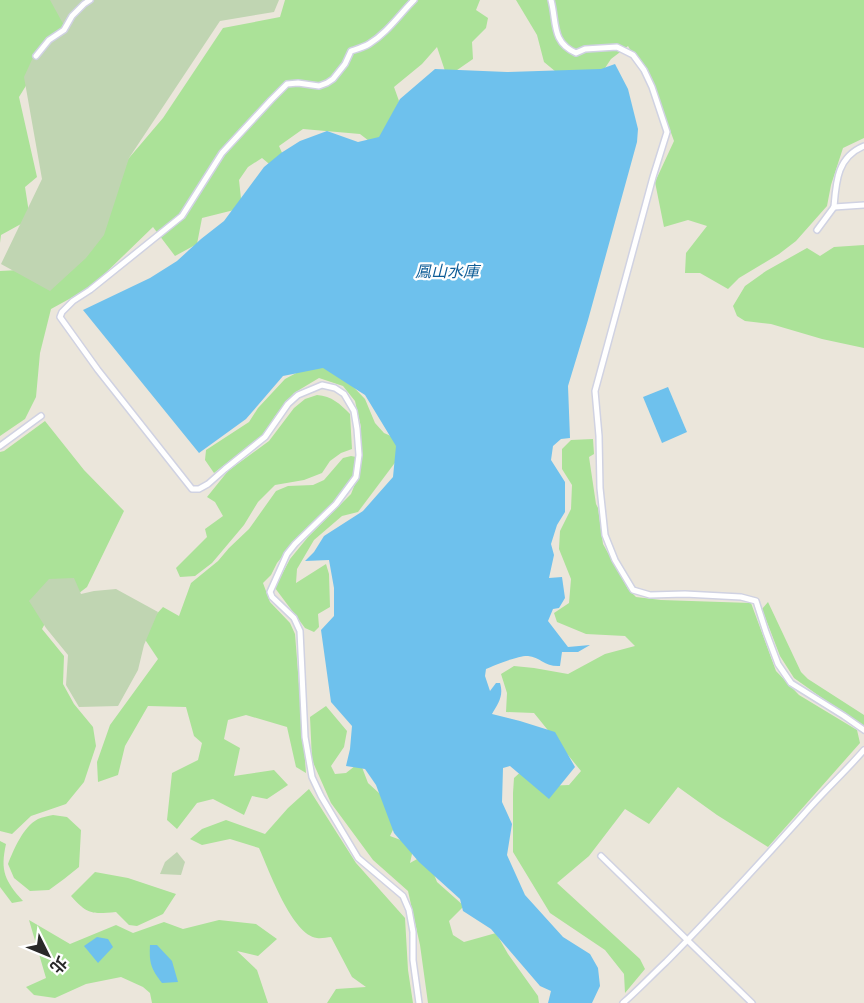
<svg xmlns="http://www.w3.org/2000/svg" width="864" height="1003" viewBox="0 0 864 1003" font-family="Mulish,'Noto Sans TC',sans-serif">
  <rect width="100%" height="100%" fill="#ebe6db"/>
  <!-- green -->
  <g fill="#abe298">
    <path d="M0,0H60L70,37L45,55L19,97L37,177L25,187L30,219L1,235L0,243Z"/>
    <path d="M285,0H480L476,10L488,18L486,28L472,42L473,59L447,77L437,47L422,64L394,87L399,101L384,135L373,144L360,134L303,129L279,146L283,155L280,173L262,158L248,167L239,180L242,208L202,218L197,244L175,256L153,227L91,287L51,309L40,353L36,397L25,419L0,436V271L56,268L129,158L163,118L223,28L280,17Z"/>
    <path d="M516,0H864V138L843,148L831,185L827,206L796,241L779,254L739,278L728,289L700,273H685L686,253L707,226L688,220L664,227L655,182L674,141L660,102L628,46L611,59L599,77L579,91L544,62L537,35Z"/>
    <path d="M864,245V348L822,339L771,324L745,321L737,316L733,306L745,286L766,271L807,248L820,256L834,247Z"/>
    <path d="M313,364L341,374L365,399L375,423L384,433L400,440V456L358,512L342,516L314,540L297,569L296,583L326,564L329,574L330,607L318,614L319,627L314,632L305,628L275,588L290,559L308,537L351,494L360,471L361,427L355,401L343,386L319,378L294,393L275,416L264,434L214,473L205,460L206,450L249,422L258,408L285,379Z"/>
    <path d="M317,395C332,396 340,404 350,414L352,449L341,453L330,461L322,473L304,480L275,485L258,502L244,525L212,563L195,576L180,577L176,568L207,537L205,529L223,516L215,502L207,497L228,471L269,441L294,408L305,399Z"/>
    <path d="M45,421L84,470L124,511L87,587L49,616L42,629L64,656L63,684L74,704L93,727L96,746L84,782L66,804L31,816L12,834L0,831V452L4,451Z"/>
    <path d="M593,439L594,454L589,457L596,504L598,508L603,544L628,589L636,597L661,600L751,603L776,671L799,695L857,730L860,743L768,847L717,815L678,787L649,824L625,809L589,856L557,883L640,959L645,969L625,993L624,974L605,950L550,913L513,852V793L514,778L525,768L544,786L569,785L581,771L534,713L506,712L507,693L501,674L514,666L534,668L568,674L605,654L635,646L625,636L586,634L557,622L554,613L569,603L571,579L559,549L560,531L571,509L572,485L562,469V449L571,440Z"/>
    <path d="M351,456L356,457L353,476L338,497L316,519L290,547L277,563L271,575L263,583L270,602L290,623L295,634L306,773L296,767L287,727L246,715L228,720L224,739L240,748L234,776L274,770L288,785L267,799L252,796L244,815L213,799L197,803L177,829L167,820L172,773L198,760L202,743L194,736L186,707L148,706L125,746L118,775L98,782L97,762L110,725L158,659L140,632L163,607L179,616L191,583L218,561L229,548L249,529L276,491L288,486L313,485L324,480L343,458Z"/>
    <path d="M768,602L801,672L808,679L864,715V728L794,678L780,656L762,609Z"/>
    <path d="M326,706L347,731L344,747L331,766L335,774L346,773L360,762L368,783L401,813L390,836L414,845L410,863L426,854L437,882L464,906L449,921L453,935L464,942L496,933L508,954L538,996L539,1003H428L420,945L408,891L373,860L331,803L312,760L310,717Z"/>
    <path d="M309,789L356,863L405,918L408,970L413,1003H327L336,989L366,987L352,977L331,937C327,937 321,939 317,938C292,935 269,870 259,848L230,839L202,845L190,839L202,829L226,820L265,834L288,808Z"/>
    <path d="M53,815L67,817L81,830L79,867L64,879L49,890L30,891L14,878L8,864C14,849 23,827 38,819C42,817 48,816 53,815Z"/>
    <path d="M0,841L6,844C0,871 5,881 23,901L12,903L0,887Z"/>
    <path d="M95,872L128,878L176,894L163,914L137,926L129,925L116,912C92,914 88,915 71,896Z"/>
    <path d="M29,920L70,944L116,925L133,933L164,922L183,929L219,920L256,924L277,939L258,956L237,951L257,970L268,1003H152L150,993L143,987L121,977L86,984L55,998L34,995L26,987L46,978Z"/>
  </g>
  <!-- cemetery -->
  <g fill="#c0d5b2">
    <path d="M50,0H279L274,12L220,21L129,158L104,235L86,258L50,291L1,264L42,179L24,77L35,53L66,29Z"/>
    <path d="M74,578L81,594L94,591L116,589L158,612L144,645L138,670L118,706L79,707L66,685L68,655L46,628L29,601L49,579Z"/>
    <path d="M177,852L185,862L181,875L160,874L165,862Z"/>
  </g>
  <!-- water -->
  <g fill="#6ec1ed">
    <path d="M615,64L628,89L638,129L637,142L588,320L568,386L570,438L561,439L553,446L551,460L565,482V512L557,525L551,544L554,555L549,578L562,577L565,598L559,608L553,609L548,621L568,647L590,645L578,652H562L560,666C545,667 540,657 528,656C520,655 494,665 486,669L485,676L490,691L496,683H500C504,696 498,704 492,714L520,721L555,732L575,767L549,799L510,766L503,768L502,802L512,824L507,855L525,895L563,937L590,954L598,968L600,986L592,1003H548L551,991L540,986L491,929L463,911L460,899L419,862L394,833L376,785L365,769L346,766L350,749L352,726L331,702L321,630L334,616V588L329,560L305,561L314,552L324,536L363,511L393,477L396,446L365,395L323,368L283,376L246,419L199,453L83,310L150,278L177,261L201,239L224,221L264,167L281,153L300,141L327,131L358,142L379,137L400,99L435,69L507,72L601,69Z"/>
    <path d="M668,387L687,432L662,443L643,397Z"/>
    <path d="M97,937L108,939L113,947L98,963L84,946Z"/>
    <path d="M150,945H157L172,961L178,982L162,983C151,969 149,963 150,945Z"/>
  </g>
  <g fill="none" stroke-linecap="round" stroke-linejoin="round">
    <!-- stream -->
    <path stroke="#6ec1ed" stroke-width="1.5" d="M15,432L26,424"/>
    <!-- minor casing -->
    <g stroke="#d0d2e2" stroke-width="8">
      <g id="minor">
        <path d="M414,0C399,15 387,33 369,44C364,47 357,49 351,51L345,64L333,79L327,83L319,86L298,83L287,84L271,100L222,153L182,216L90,290L73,301L62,312L60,317L98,370L192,489H199L208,484L225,469L265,437L288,404L298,395L322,385L335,388L344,394L354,411L357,429L359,455L356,477L336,504L295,544L287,554L270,592L272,597L294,618L300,631L305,737L312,777L321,796L358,858L403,896L409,910L413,932V960L419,1003"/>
        <path d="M551,0C557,22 551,42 576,53L585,49L617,47L633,55L644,70L652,87L667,132L653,177L595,391L599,436L600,488L605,535L615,560L633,590L650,595L685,594L741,597L756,601L766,632L778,664L791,683L844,716L864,730"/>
        <path d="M36,56L49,40L64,30L72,16L84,4L90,0"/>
        <path d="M834,207C836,182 837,157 864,146"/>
        <path d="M834,207L864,205"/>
        <path d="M817,230L834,207"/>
        <path d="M0,446L41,416"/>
        <path d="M601,856L752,1003"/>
        <path d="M623,1003C638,990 651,976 666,962C714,914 759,864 804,814C823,792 845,772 864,750"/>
      </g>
    </g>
    <!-- minor -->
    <use href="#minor" stroke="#fff" stroke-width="5"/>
  </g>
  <g text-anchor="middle" stroke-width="4.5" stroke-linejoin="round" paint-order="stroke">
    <!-- water labels -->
    <g font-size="16" font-style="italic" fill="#0f5d97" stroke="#fff">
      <text x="447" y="277">鳳山水庫</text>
    </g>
  </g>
  <!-- north arrow -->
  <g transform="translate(48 955) rotate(133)" stroke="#ffffff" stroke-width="4.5" paint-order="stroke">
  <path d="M0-4.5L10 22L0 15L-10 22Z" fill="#292929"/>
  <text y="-9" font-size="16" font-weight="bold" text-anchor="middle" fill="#292929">北</text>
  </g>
</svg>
